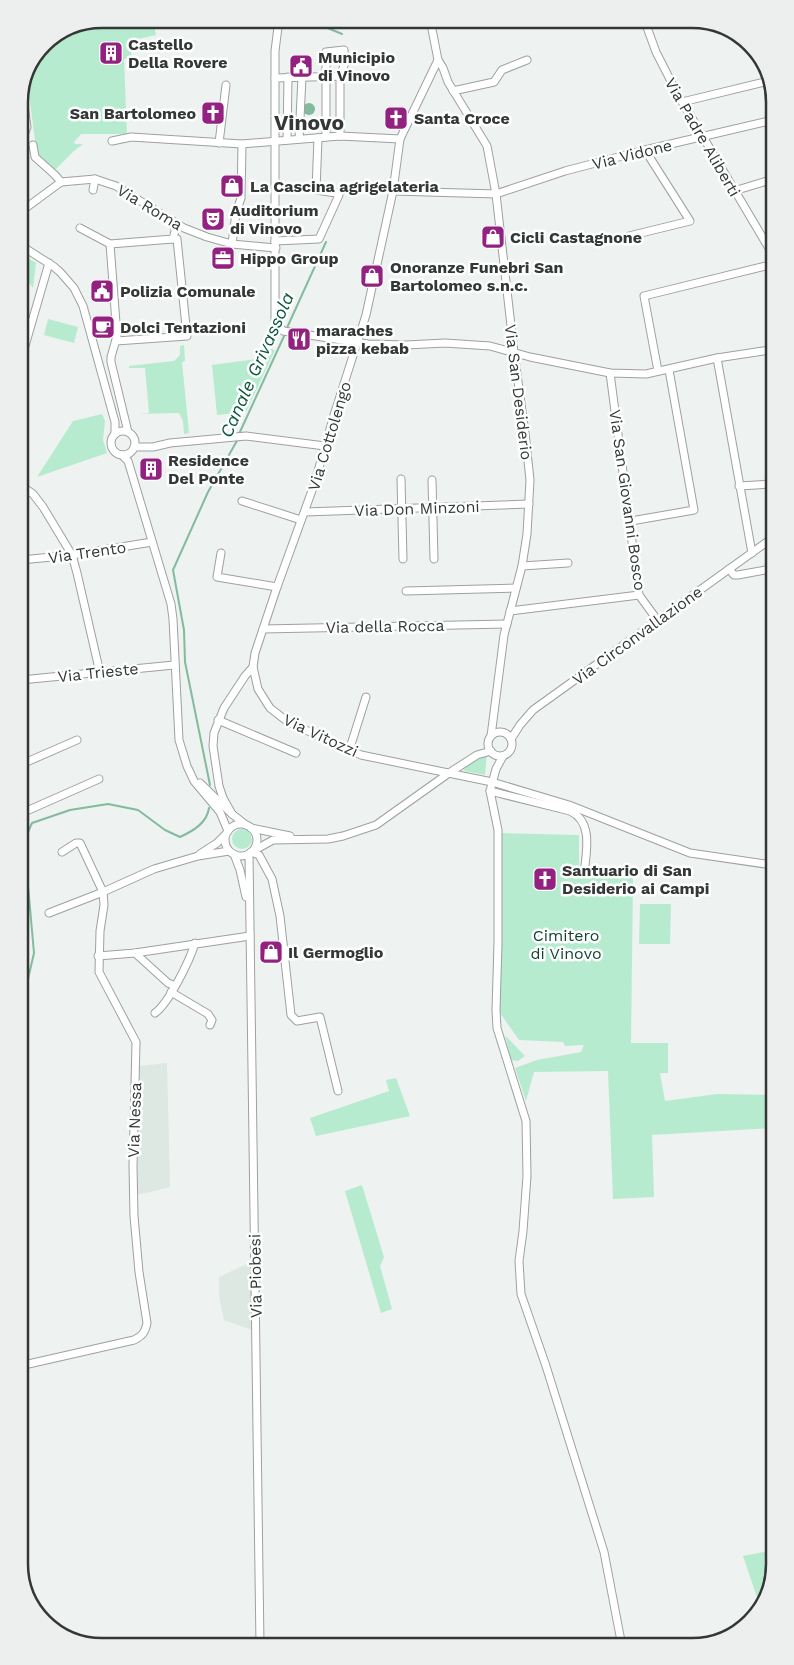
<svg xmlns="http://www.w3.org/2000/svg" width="794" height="1665" viewBox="0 0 794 1665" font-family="'Work Sans',sans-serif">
  <rect width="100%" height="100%" fill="#eef2f0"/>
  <!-- built -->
  <g fill="#dde8e2">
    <path d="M167,1063L170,1187L137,1195L140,1066Z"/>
    <path d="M251,1262L252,1330L224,1320L219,1296V1277Z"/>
  </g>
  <!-- green -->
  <g fill="#b7ebd0">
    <path d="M101,19H153L156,35L129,41L132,58L124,59L127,134H81L74,142L75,144H83L74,151L54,171L37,156L27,79L43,43Z"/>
    <path d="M20,253L36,263L33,288L20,272Z"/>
    <path d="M48,319L78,327L74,343L44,335Z"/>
    <path d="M184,345L185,361L182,362L189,433L184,434L183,421L179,413L139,414L149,413L145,368H129V366L174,361L180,355V346Z"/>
    <path d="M263,346H268L270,349L275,350L246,412L217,415L212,365L263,358Z"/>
    <path d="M102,414L105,421L103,440L107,453L37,477L73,421Z"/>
    <path d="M487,753L485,775L465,771L462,768Z"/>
    <circle cx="242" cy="839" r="10"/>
    <path d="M501,833L579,835V876L633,878L631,1043H668V1073H660L665,1101L717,1094L773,1095V1128L652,1135L654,1197L613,1199L608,1071L534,1072L526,1101L515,1068L537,1060L581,1052L584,1045L565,1046L563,1042L519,1040L498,1010Z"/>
    <path d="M640,904H671L670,944H639Z"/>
    <path d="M505,1035L525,1056L518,1061L511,1060Z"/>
    <path d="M396,1078L410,1116L316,1136L310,1118L389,1091L386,1080Z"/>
    <path d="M362,1185L384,1257L380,1266L392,1309L381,1313L345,1191Z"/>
    <path d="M775,1550V1564L761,1609L743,1556Z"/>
  </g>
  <!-- water -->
  <circle fill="#82bb9e" cx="309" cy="109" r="6"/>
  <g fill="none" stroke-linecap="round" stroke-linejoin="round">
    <!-- stream -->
    <g stroke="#82bb9e" stroke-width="2">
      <path d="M323,26L342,34"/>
      <path d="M286,330L326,242"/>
      <path d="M239,434L285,334"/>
      <path d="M210,785L185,662L184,630L173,570L208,492L238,439"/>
      <path d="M23,991L28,979L34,953L24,841L32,823L70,810L108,804L138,810L165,830L180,837C193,831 207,823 209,808"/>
    </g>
    <!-- minor casing -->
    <g stroke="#9da19f" stroke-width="9">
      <g id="minor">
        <path d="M281,19L278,27L275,51V320L283,331L368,344L406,345L445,343L490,346L530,357L610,373L646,374L717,358L770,350"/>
        <path d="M430,19L438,60L443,68L448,82L487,146L496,194L514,352L525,433L530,480L527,534L522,566L504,635L491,736"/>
        <path d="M644,19L656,52L677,93L770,250"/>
        <path d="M438,60L400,139L393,191L366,315L334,415L314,485L277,587L255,653L253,667L258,689L270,708L288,722L361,755L492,782L569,805L690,853L772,865"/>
        <path d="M275,78L346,76"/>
        <path d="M453,91L494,82L502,70L527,60"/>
        <path d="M682,102L769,81"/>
        <path d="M326,137V52L344,50L345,63L340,76V136"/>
        <path d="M19,138L24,135L27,127L22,90"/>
        <path d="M299,139L302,77"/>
        <path d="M287,140L288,77"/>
        <path d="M112,141L131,137L242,144L340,136L400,139"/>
        <path d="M219,143L226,85"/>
        <path d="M33,145L35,157L55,175L61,182"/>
        <path d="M93,190L95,179"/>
        <path d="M393,191L496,194L565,171L645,150L769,121"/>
        <path d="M734,191L770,180"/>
        <path d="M19,213L61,182L95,179L116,186L184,228L207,237L232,244L276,248"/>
        <path d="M80,228L110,244L173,239L175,231L174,223"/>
        <path d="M629,236L690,221L645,150"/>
        <path d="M275,241L319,239L339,195L336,193L316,190L318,138"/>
        <path d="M110,244L117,336L111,357V362L128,432"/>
        <path d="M232,244L236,213L241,198L242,144"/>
        <path d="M20,245L53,266L60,272L74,288L83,306L115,422V434"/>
        <path d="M116,341L187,336L177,239H173"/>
        <path d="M717,358L752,553"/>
        <path d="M20,363L49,263"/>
        <path d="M658,371L644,296L770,265"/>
        <path d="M610,373L639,595L658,621"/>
        <circle cx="123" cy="443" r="12"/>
        <path d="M134,447H153L170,443L246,436L325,446"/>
        <path d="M122,455L128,461L171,604L173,619L179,740L187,766L194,781L220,812L228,831"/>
        <path d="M401,479L403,559"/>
        <path d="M432,480L434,559"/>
        <path d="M20,485L33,494L43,507L72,555L77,573L100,673"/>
        <path d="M739,486L771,484"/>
        <path d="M242,501L301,520"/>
        <path d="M305,512L529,504"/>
        <path d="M631,521L694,510L669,370"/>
        <path d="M221,553L217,577L277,587"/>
        <path d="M21,560L72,555L152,542"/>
        <path d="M522,566L568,563"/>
        <path d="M729,569L734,575H738L771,569"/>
        <path d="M406,591L516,588"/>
        <path d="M510,611L639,595"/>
        <path d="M263,629L507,624"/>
        <path d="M21,680L174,665"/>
        <path d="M218,720L296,753"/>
        <circle cx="500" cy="744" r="12"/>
        <path d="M511,739L520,725L533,710L771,539"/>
        <path d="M349,751L366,697"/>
        <path d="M503,756L496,769L490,791L498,830V943L496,1010L497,1028L526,1121L527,1176L523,1231L519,1261L521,1294L546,1366L604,1552L621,1641"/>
        <path d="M22,764L77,740"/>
        <path d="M200,783L232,814L246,825"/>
        <path d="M490,791L570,811C594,822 586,853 584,874"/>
        <path d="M22,813L99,779"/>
        <path d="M232,814L223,798L219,786L213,746L214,733L224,708L245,676L253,667"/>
        <circle cx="241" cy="840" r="16"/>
        <path d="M251,828L290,836"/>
        <path d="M253,851L273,840L328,839L343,836L376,825L449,773L477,755L491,751"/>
        <path d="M251,852L259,855L272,879L280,916L291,1015L297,1021L320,1017L338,1091"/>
        <path d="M200,854L217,843L225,835"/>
        <path d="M234,854L240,870L246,897"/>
        <path d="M249,854L260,1645"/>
        <path d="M49,913L103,892L154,869L198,856L229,851"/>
        <path d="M22,943V949"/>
        <path d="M135,953L168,983L175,986"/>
        <path d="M98,956L135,953L250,936"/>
        <path d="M171,992L208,1014L212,1020L210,1025"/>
        <path d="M155,1013C169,1003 190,960 195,943"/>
        <path d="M24,1365L134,1340C142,1336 145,1333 147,1323L139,1272L134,1216L133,1166L136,1042L99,972L100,931L104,905L103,892L80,843H76L62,852"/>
      </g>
    </g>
    <!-- minor -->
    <use href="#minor" stroke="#fff" stroke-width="7"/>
  </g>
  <!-- icons -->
  <defs>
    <g id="building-square" transform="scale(1.25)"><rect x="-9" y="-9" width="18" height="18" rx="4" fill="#932180" stroke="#fdfffe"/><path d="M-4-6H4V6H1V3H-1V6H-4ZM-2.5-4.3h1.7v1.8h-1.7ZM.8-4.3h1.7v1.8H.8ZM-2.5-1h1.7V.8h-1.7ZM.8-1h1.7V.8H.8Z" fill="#fff"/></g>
    <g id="civic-square" transform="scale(1.25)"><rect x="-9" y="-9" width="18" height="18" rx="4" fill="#932180" stroke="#fdfffe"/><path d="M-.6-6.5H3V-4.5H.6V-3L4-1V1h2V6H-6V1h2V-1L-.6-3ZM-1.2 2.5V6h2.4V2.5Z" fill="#fff"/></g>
    <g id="church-square" transform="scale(1.25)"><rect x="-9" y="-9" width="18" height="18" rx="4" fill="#932180" stroke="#fdfffe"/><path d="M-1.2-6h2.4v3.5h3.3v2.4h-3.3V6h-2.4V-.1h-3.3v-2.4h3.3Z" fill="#fff"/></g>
    <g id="shop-square" transform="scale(1.25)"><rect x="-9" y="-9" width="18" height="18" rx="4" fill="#932180" stroke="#fdfffe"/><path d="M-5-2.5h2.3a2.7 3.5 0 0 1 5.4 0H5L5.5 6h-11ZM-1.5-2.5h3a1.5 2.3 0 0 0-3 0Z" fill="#fff"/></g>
    <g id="theatre-square" transform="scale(1.25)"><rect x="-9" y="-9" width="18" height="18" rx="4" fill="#932180" stroke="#fdfffe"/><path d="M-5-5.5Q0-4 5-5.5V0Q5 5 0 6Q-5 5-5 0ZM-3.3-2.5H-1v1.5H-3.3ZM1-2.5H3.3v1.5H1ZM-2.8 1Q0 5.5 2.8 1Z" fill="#fff"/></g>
    <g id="office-square" transform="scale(1.25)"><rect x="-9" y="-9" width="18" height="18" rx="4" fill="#932180" stroke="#fdfffe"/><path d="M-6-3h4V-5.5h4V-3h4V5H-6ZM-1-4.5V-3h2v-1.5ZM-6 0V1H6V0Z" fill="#fff"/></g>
    <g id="cafe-square" transform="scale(1.25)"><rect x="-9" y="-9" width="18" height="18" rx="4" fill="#932180" stroke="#fdfffe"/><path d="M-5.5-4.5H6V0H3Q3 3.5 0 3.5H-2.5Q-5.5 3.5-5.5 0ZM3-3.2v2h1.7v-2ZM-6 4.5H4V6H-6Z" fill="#fff"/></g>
    <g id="restaurant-square" transform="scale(1.25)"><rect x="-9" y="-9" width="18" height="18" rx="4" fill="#932180" stroke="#fdfffe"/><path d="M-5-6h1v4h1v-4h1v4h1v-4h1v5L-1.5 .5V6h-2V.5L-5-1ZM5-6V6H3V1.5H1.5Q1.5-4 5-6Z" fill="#fff"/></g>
  </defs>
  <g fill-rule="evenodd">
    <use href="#building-square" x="111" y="53"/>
    <use href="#civic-square" x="301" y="66"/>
    <use href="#church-square" x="213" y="113"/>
    <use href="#church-square" x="396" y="118"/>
    <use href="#shop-square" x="232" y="186"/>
    <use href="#theatre-square" x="213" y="219"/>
    <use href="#shop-square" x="493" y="237"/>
    <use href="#office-square" x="223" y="258"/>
    <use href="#shop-square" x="372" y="276"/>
    <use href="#civic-square" x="102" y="291"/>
    <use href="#cafe-square" x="103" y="327"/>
    <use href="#restaurant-square" x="299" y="339"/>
    <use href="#building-square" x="151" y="469"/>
    <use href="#church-square" x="545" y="879"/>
    <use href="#shop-square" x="271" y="952"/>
  </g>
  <g text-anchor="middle" stroke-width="5" stroke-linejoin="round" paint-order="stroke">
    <!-- poi labels -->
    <g font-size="16" font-weight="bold" fill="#353736" stroke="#fdfffe" text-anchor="start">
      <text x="128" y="50">Castello<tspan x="128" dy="18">Della Rovere</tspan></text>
      <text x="318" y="63">Municipio<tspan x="318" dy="18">di Vinovo</tspan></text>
      <text x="196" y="119" text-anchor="end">San Bartolomeo</text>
      <text x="414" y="124">Santa Croce</text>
      <text x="250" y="192">La Cascina agrigelateria</text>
      <text x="230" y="216">Auditorium<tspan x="230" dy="18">di Vinovo</tspan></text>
      <text x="510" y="243">Cicli Castagnone</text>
      <text x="240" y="264">Hippo Group</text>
      <text x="390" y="273">Onoranze Funebri San<tspan x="390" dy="18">Bartolomeo s.n.c.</tspan></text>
      <text x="120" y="297">Polizia Comunale</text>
      <text x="120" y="333">Dolci Tentazioni</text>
      <text x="316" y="336">maraches<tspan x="316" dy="18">pizza kebab</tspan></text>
      <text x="168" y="466">Residence<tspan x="168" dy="18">Del Ponte</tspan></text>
      <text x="562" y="876">Santuario di San<tspan x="562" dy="18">Desiderio ai Campi</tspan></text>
      <text x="288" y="958">Il Germoglio</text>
    </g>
    <!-- street labels -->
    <g font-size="16" fill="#353736" stroke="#fdfffe">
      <text transform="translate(703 137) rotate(60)" y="6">Via Padre Aliberti</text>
      <text transform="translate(632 154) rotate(-14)" y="6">Via Vidone</text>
      <text transform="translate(150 207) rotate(31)" y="6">Via Roma</text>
      <text transform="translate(519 392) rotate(83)" y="6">Via San Desiderio</text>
      <text transform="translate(329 436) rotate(-73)" y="6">Via Cottolengo</text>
      <text transform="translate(628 500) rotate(82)" y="6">Via San Giovanni Bosco</text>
      <text transform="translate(417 508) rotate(-2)" y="6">Via Don Minzoni</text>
      <text transform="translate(87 552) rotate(-8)" y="6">Via Trento</text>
      <text transform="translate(385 626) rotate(-1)" y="6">Via della Rocca</text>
      <text transform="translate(637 635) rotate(-36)" y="6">Via Circonvallazione</text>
      <text transform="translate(98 672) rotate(-6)" y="6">Via Trieste</text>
      <text transform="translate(321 735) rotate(25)" y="6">Via Vitozzi</text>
      <text transform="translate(134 1120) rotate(-88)" y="6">Via Nessa</text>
      <text transform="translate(255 1276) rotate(-91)" y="6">Via Piobesi</text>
    </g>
    <!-- park labels -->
    <g font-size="16" fill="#164430" stroke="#fdfffe">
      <text x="566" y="941">Cimitero<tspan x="566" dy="18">di Vinovo</tspan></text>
    </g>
    <!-- water labels -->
    <g font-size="18" font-style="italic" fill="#0e563b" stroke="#fdfffe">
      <text transform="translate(257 365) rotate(-66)" y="6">Canale Grivassola</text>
    </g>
    <!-- district labels -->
    <g font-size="21" font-weight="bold" fill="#353736" stroke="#fdfffe">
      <text x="309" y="130">Vinovo</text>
    </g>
  </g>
  <!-- crop -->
  <path d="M0 0H794V1665H0ZM102 28H692A74 74 0 0 1 766 102V1564A74 74 0 0 1 692 1638H102A74 74 0 0 1 28 1564V102A74 74 0 0 1 102 28Z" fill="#edefee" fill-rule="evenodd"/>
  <path fill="none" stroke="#353736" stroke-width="2.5" d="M102 28H692A74 74 0 0 1 766 102V1564A74 74 0 0 1 692 1638H102A74 74 0 0 1 28 1564V102A74 74 0 0 1 102 28Z"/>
</svg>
